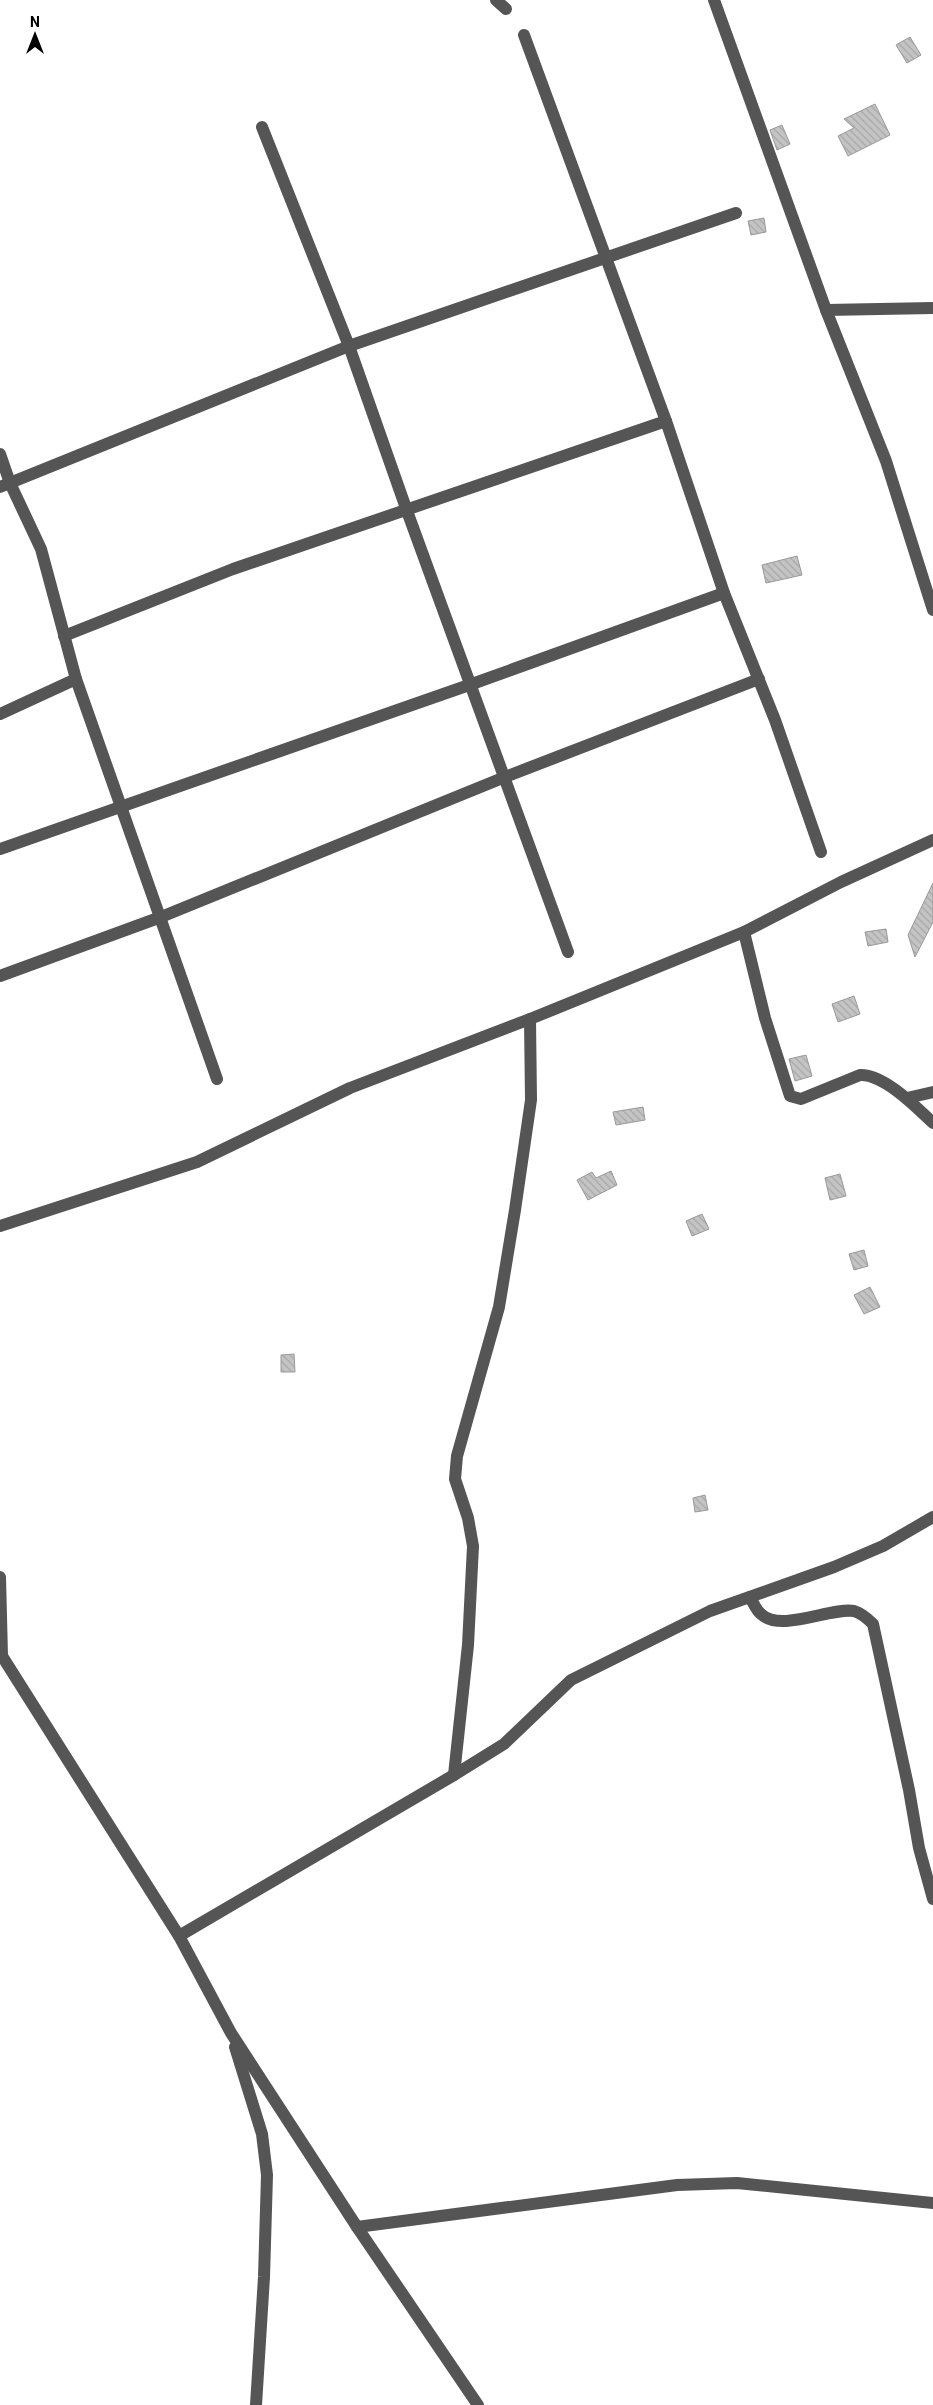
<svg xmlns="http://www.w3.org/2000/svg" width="933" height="2405" viewBox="0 0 933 2405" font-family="Roboto,sans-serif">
  <defs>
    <pattern id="building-back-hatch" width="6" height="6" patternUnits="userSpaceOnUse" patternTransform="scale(1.25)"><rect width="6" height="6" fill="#c4c4c4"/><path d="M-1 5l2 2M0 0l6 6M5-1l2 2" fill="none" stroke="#a7a7a7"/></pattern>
  </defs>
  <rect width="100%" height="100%" fill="#fff"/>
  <!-- building -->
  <g fill="url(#building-back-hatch)" stroke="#999">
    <path d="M910,37L921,55L907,63L896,45Z"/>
    <path d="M875,104L890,135L848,156L838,136L854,128L844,119Z"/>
    <path d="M782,125L790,144L777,150L770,130Z"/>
    <path d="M764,218L766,232L751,235L748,221Z"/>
    <path d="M797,556L802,575L766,583L762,565Z"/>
    <path d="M933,883V922L915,957L908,935Z"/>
    <path d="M886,929L888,942L868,946L865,932Z"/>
    <path d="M854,996L860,1014L838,1022L832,1004Z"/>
    <path d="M806,1055L812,1076L795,1081L789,1059Z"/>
    <path d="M643,1107L645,1120L616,1125L613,1112Z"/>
    <path d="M611,1171L617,1185L588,1200L577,1180L592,1172L596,1178Z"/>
    <path d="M840,1174L846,1196L830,1200L825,1178Z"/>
    <path d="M702,1214L709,1229L692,1236L686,1221Z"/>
    <path d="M864,1250L868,1266L854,1270L849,1254Z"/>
    <path d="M870,1287L880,1307L864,1314L854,1295Z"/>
    <path d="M294,1354L295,1372H281V1355Z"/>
    <path d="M705,1495L708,1510L695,1512L693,1498Z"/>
  </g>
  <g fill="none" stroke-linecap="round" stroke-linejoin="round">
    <!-- minor -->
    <g stroke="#555" stroke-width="12">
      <path d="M496,0L506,9"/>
      <path d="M714,0L826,310L886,461L933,610"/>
      <path d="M524,35L666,421L724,593L775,720L821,852"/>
      <path d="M262,127L349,346L407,511L568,952"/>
      <path d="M826,310L933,308"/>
      <path d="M0,454L10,483L41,549L76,679L217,1079"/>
      <path d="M0,487L349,346L736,213"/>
      <path d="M64,636L233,569L666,421"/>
      <path d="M0,714L76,679"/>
      <path d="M0,849L472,684L724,593"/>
      <path d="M744,932L765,1018L790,1096L801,1099L860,1075C884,1074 916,1107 933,1123"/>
      <path d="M0,976L161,917L505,777L759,679"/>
      <path d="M907,1098L933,1092"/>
      <path d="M0,1226L197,1162L350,1088L530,1019L744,932L841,882L933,840"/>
      <path d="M0,1577L2,1656L179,1936L231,2033L357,2227L478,2405"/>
      <path d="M750,1597C753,1602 756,1610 761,1614C781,1633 831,1607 854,1611C861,1613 868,1619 873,1624L909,1790L919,1848L933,1899"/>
      <path d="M454,1775L468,1645L473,1546L468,1518L455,1479L457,1456L499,1307L515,1210L531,1100L530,1019"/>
      <path d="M179,1936L454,1775L504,1744L571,1680L710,1611L834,1567L883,1546L933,1517"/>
      <path d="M235,2047L262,2134L267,2175L264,2277L256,2405"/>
      <path d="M357,2227L677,2185L737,2183L933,2203"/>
    </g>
  </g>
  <!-- north arrow -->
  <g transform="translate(35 35)" stroke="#ffffff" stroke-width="4" paint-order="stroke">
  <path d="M0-4L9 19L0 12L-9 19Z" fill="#000000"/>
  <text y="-8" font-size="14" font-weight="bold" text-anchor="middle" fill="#000000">N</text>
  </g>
</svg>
